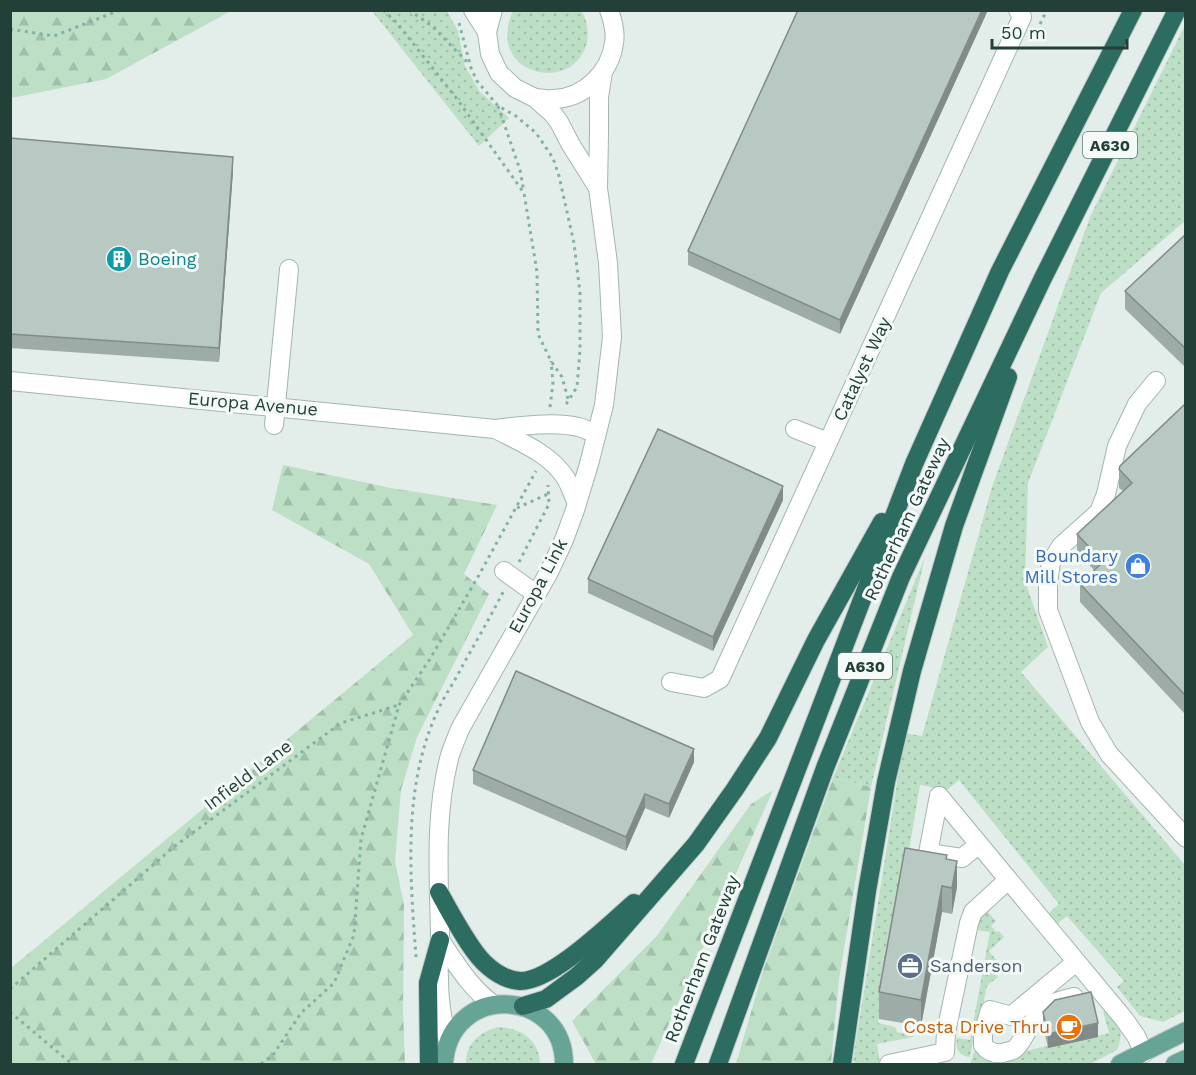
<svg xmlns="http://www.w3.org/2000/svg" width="1196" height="1075" viewBox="0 0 1196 1075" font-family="'Work Sans',sans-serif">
  <defs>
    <pattern id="grass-dots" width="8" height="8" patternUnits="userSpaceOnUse" patternTransform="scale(1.5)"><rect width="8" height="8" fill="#bcdfc6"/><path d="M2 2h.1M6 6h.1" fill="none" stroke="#a1c0ab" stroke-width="1.8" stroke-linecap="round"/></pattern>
    <pattern id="forest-firs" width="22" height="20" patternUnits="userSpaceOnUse" patternTransform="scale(1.5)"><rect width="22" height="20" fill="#bcdfc6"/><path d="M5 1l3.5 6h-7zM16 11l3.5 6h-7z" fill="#a1c0ab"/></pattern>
  </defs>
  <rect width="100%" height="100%" fill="#e3ede9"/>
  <!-- grass -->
  <g fill="url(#grass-dots)">
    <path d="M581,10C587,20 589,31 587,42C574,96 484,75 513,11Z"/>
    <path d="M372,11H447L458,31L465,66L480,92L509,118L479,146Z"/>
    <path d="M1185,25V221L1101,293L1028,483L1025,581L1048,647L1021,672L1185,865V1011L1163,1022L1140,1016L1117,987L1124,981L1067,916L1057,924L1048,914L1059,904L959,780L947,790L920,785L905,874L878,1023L895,1027L897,1032L903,1033L907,1031L914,1033L913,1037L877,1044L880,1064H855L853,1060L905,733L922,736L992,487L1090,217Z"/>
    <path d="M925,557L871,787L833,778Z"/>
    <path d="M984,908L996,921L991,926L996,932L999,931L1004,937L989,951L997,961L990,967L998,977L987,986L981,1015H978L970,1057C959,1056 955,1049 957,1038L970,1040L990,932L977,930L979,914Z"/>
    <path d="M1107,1010C1119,1025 1125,1030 1117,1050L1090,1064H970L975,1049H977L980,1056L988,1060L1047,1046L1048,1048L1109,1033L1103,1011Z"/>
    <path d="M498,1027C521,1028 539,1039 540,1064H466C465,1044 480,1032 498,1027Z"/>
  </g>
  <!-- forest -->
  <g fill="url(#forest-firs)">
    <path d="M11,10H231V11L106,79L11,98Z"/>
    <path d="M283,465L391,488L497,505L464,574L489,594L417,737L401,790L395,861L404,905L403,1009L405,1064H11V968L413,635L369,564L272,510Z"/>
    <path d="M833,778L871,787L839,979L831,1064H736L763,971Z"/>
    <path d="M773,790L651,1064H596L572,1021L656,937L751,804Z"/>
  </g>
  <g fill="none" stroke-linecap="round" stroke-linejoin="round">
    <!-- minor casing -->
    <g stroke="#a5b5b0" stroke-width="20">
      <g id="minor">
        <path d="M473,10L487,32"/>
        <path d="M493,10L487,32L490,54L499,73L515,88L535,98L553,114L559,122L571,145L598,188"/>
        <path d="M535,98C541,98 548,100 554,99C584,98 610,73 614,43C616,32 613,21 609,10"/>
        <path d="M10,381L495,429C518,426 556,421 578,427C584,428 590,432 596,434"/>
        <path d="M1156,381L1137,404L1117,446L1106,494L1099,512L1061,546L1051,562L1048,583V610L1090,722L1109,754L1186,838"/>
        <path d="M274,425L289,269"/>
        <path d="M495,429C520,442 549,453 565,477C570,485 573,495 577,503"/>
        <path d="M795,429L828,442"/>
        <path d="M504,571L536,594"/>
        <path d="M671,682L704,688L720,679L1022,17L1018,10"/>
        <path d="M939,796L1124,1019L1136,1036L1144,1053"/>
        <path d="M939,796L928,853L962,858L978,845"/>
        <path d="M440,940C456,964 470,988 494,1005"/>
        <path d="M1074,997C1062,1000 1050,1002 1040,1012C1031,1021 1021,1046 1013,1050C1012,1051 1004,1052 1003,1053C995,1054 988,1052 983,1045V1033L990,1010L1011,1016L1076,962"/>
        <path d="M448,1041C442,1021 439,1000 439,978C438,964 440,951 440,937C439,876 434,814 450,755C453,746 457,737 460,729L549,572L564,540L575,510L589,464L604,405L612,337L608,263L598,188L599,134V97L603,72"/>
        <path d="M889,1064L945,1052L946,1032L969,923L973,912L1008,880"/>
      </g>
    </g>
    <!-- major casing -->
    <g stroke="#c1c9c7" stroke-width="20">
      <g id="major">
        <path d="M444,1064C449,982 564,987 564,1064"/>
        <path d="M1120,1064L1186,1031"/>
        <path d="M1175,1064L1186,1059"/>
      </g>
    </g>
    <!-- highway casing -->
    <g stroke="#c1c9c7" stroke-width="20">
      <g id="highway">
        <path d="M439,892C450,912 461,933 475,952C485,966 502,980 520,981C551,982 610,924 634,903"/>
        <path d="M523,1006L546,999L576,977L595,960L696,844L735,789L768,738L816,640L882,522"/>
        <path d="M429,1064L428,983L440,940"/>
        <path d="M684,1064L914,464L1000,271L1133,10"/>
        <path d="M718,1064L825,768L901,577L1042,280L1177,10"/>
        <path d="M842,1064L867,891L886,782L912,671L954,526L1008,377"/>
      </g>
    </g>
    <!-- path -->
    <g stroke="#83b2a4" stroke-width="3" stroke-dasharray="3 4.5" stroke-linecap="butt">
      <path d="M383,10L397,23L457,99L524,193L537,272L538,334L551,361L562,377L568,399"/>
      <path d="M409,10L432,26L469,64"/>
      <path d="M459,23L471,68L477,81L498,106L516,116L536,133L553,158L559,176L574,243L580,293V350L577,387L565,406"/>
      <path d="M1040,24L1047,10"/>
      <path d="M10,29L54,36L120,10"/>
      <path d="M498,106L520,170L524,192"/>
      <path d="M550,407L553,383L551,361"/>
      <path d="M517,508L548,494"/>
      <path d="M519,562L549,504L548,485"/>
      <path d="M416,957C410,875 402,785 439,708C444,697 451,687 457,676C472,648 489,620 503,592"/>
      <path d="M10,989L175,846L341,723L399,705"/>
      <path d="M10,1012L72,1064"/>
      <path d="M261,1064L273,1055L301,1013L334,983L354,935L361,839L399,705L430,659L479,575L536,471"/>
    </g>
    <!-- minor -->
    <use href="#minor" stroke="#fff" stroke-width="18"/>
    <!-- major -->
    <use href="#major" stroke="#66a496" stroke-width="18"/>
    <!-- highway -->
    <use href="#highway" stroke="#2d6c61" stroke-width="18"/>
  </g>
  <!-- wall -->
  <g fill="#9eaca7">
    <path d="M988,10L840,334L688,265V251Z"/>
    <path d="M10,138L233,171L219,362L10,348Z"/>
    <path d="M1185,235V367L1125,309V291Z"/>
    <path d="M1185,404V714L1080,602V584L1094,570L1077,552V534L1123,491L1119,488V469Z"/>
    <path d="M783,500L713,651L588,593V579Z"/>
    <path d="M694,762L669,818L645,808L626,851L473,784V770Z"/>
    <path d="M947,859L957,887L952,914L942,912L921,1026L879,1019V992Z"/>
    <path d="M1043,1012L1098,1037L1048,1048L1043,1026Z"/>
  </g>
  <!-- shaded-wall -->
  <g fill="#818c88">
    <path d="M982,10H988L840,334V320Z"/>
    <path d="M233,157V171L219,362V348Z"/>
    <path d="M783,486V500L713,651V637Z"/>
    <path d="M694,749V762L669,818V804Z"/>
    <path d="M645,794V808L626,851V837Z"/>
    <path d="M957,861V887L952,914V888Z"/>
    <path d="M942,886V912L921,1026V1000Z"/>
    <path d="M1098,1023V1037L1048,1048V1034Z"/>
  </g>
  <!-- building -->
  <g fill="#b8c8c2" stroke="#818c88" stroke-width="1.5">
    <path d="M798,10H982L840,320L688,251Z"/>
    <path d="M10,138L233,157L219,348L10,334Z"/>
    <path d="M1185,235V348L1125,291Z"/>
    <path d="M1185,404V695L1080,584L1103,562L1077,534L1132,483L1119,469L1120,466Z"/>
    <path d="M658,429L783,486L713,637L588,579Z"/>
    <path d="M516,671L694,749L669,804L645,794L626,837L473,770Z"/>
    <path d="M905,848L947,855L946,859L957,861L952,888L942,886L921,1000L879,992Z"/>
    <path d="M1091,992L1098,1023L1048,1034L1043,1012L1055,1000Z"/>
  </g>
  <!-- icons -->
  <defs>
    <g id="building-disc" transform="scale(1.35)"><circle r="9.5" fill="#0f9aa8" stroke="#f4faf7"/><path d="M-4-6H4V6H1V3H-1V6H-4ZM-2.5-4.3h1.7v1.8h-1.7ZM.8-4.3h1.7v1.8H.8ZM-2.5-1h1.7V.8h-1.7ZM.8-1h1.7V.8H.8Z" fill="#fff"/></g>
    <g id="shop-disc" transform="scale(1.35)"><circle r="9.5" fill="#3f7fe0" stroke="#f4faf7"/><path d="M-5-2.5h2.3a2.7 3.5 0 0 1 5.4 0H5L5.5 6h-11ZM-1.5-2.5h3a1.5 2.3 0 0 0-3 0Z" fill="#fff"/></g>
    <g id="office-disc" transform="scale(1.35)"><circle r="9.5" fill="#5c6f8a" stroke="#f4faf7"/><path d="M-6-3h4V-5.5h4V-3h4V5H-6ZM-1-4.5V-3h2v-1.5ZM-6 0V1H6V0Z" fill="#fff"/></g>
    <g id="cafe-disc" transform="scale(1.35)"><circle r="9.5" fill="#e8710a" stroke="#f4faf7"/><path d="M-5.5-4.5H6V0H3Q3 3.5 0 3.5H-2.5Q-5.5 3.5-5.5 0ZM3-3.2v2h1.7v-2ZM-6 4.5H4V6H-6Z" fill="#fff"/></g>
  </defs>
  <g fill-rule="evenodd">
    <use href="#building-disc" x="119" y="259"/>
    <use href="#shop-disc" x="1138" y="566"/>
    <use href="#office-disc" x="910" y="966"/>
    <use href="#cafe-disc" x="1069" y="1027"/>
  </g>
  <g text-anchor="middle" stroke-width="6" stroke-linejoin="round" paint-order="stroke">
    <!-- shield labels -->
    <g fill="#f4faf7" stroke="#617771" stroke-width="1.5">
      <rect x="1083" y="132" width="54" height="26" rx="4.5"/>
      <rect x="838" y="653" width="54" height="26" rx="4.5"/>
    </g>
    <g font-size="16" font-weight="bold" fill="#223f38">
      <text x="1110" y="151">A630</text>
      <text x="865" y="672">A630</text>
    </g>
    <!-- culture labels -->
    <g font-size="18" fill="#0d838f" stroke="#f4faf7" text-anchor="start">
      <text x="138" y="265">Boeing</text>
    </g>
    <!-- street labels -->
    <g font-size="18" fill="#223f38" stroke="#f4faf7">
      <text transform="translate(862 369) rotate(-65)" y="6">Catalyst Way</text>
      <text transform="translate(253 404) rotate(5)" y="6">Europa Avenue</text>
      <text transform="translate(907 519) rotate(-65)" y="6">Rotherham Gateway</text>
      <text transform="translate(538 586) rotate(-62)" y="6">Europa Link</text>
      <text transform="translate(248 775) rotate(-37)" y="6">Infield Lane</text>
      <text transform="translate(702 959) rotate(-69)" y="6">Rotherham Gateway</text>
    </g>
    <!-- shop labels -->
    <g font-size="18" fill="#366cbe" stroke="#f4faf7" text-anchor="end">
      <text x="1118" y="562">Boundary<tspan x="1118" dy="21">Mill Stores</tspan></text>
    </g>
    <!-- service labels -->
    <g font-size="18" fill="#4e5e75" stroke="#f4faf7" text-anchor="start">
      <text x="930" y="972">Sanderson</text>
    </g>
    <!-- food labels -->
    <g font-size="18" fill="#c56008" stroke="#f4faf7" text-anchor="end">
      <text x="1050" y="1033">Costa Drive Thru</text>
    </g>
  </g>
  <!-- border -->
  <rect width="1196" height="1075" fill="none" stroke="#223f38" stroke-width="24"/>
  <!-- scale -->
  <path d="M992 39v9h135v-9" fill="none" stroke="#223f38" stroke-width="3"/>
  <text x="1001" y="39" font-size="18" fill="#223f38" stroke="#f4faf7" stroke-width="4.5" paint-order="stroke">50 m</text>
</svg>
